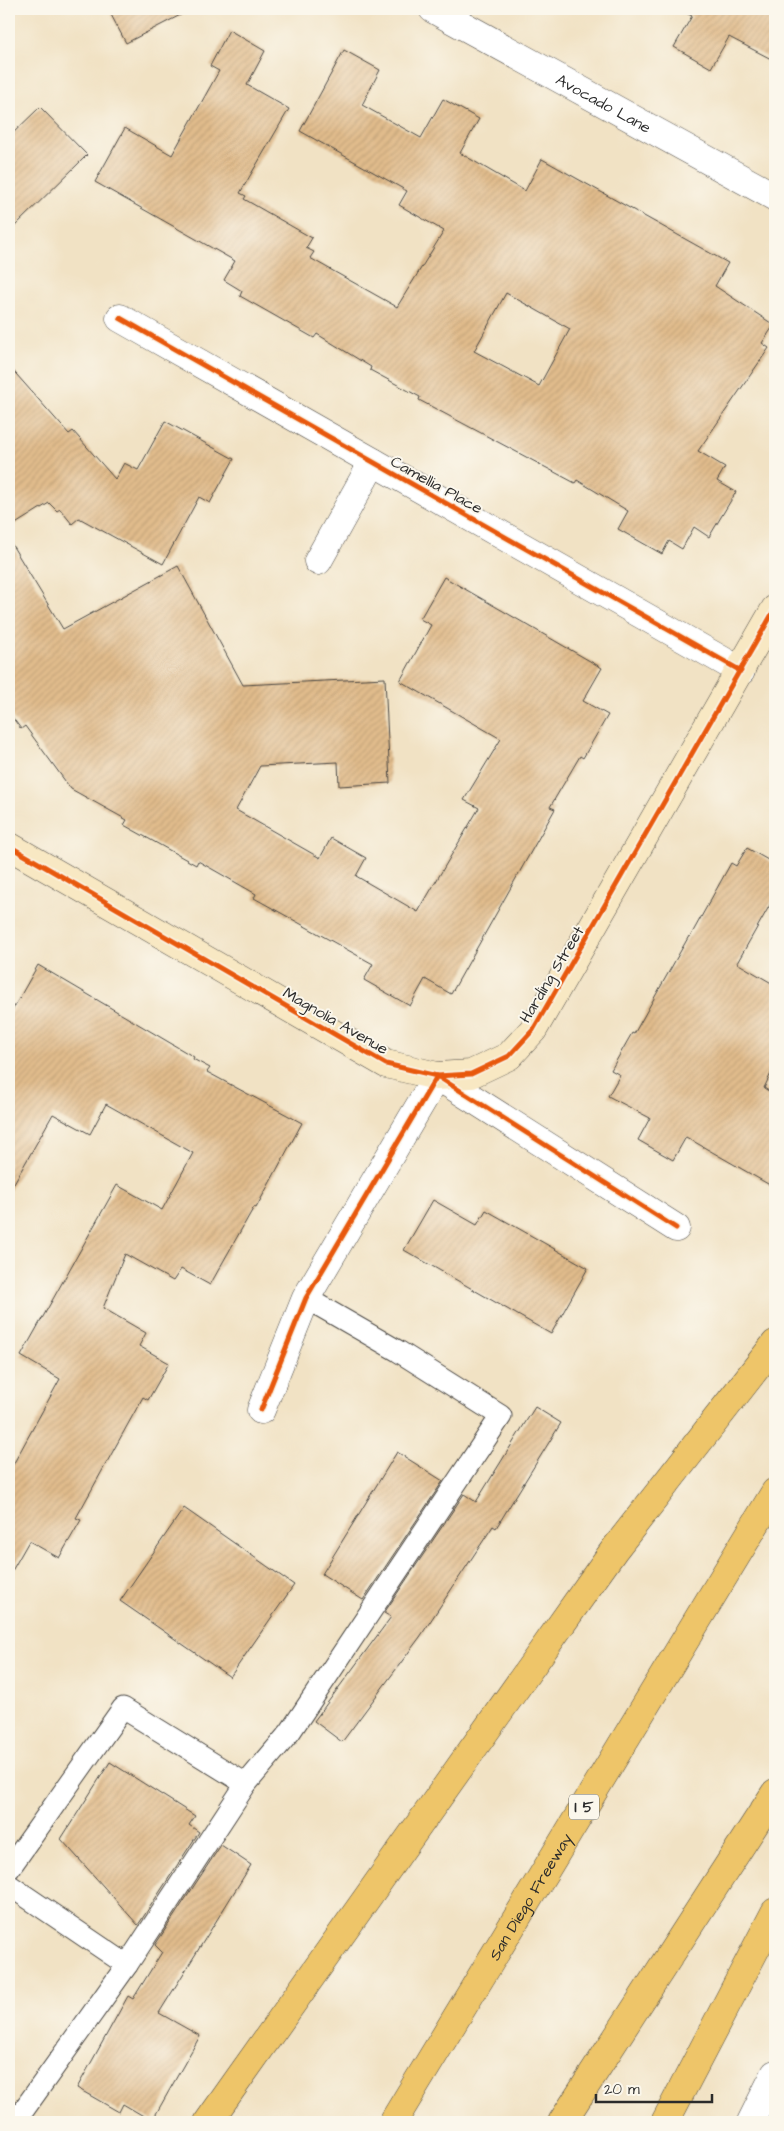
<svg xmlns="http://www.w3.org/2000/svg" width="784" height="2131" viewBox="0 0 784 2131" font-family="'Architects Daughter',sans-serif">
  <defs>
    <pattern id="building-hatch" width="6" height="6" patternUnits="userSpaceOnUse" patternTransform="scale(1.25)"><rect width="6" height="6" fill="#e1bc8c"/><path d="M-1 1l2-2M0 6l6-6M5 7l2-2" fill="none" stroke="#c1a279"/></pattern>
  </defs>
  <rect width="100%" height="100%" fill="#fbf7ec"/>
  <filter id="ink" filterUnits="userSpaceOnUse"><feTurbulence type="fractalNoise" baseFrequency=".02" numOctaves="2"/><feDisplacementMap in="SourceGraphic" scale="10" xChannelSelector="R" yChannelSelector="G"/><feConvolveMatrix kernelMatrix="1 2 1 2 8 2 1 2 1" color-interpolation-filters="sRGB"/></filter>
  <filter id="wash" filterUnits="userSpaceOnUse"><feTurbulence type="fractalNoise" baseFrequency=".0096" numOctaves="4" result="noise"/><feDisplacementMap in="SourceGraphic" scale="20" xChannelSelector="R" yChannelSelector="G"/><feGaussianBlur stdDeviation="1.12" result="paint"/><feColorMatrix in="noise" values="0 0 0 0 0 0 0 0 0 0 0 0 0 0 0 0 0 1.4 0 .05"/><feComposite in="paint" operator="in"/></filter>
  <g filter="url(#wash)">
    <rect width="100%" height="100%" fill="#f1e2c4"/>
    <g id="blocks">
      <!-- building -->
      <g fill="url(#building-hatch)" fill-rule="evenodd">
        <path d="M108,9H192L126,43Z"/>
        <path d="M678,9H775V61L729,37L711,68L674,47L692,16Z"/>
        <path d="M229,30L265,51L247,85L289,109L240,193L246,196L244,199L312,238L306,248L314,252L310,258L397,307L444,231L399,205L407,191L300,131L344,50L380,70L362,105L421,138L443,99L479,119L460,153L525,191L542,159L728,263L715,286L774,325L762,343L769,348L698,451L725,467L717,481L736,492L709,537L694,527L682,549L669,541L662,554L618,529L628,511L577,480L575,483L419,400L420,397L370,370L371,367L317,334L314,338L240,296L242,291L224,280L235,261L95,182L125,128L172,155L219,71L210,66ZM506,293L570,329L539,386L474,351Z"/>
        <path d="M40,107L87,155L9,232V137Z"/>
        <path d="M9,366L69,434L73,431L115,479L124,463L138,470L165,421L234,459L210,503L199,497L163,564L79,518L72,524L60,509L57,511L49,503L9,528Z"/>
        <path d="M9,540L63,629L178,566L243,685L385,678L390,783L339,786L338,762L260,766L236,810L320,858L331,838L366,858L356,876L418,912L479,808L464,800L501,739L400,681L431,625L420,619L444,577L602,668L583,701L608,715L583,758L580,756L550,807L555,809L451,994L425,979L410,1006L364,980L373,964L254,898L256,894L198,861L196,865L124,825L127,820L71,789L25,726L21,729L9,713Z"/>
        <path d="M747,848L775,864V896L737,963L775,985V1065L764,1088L775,1095V1188L686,1137L673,1160L638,1140L650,1118L608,1096L620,1075L611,1070L632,1033L634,1034L689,936L690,937L731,863L736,866Z"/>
        <path d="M38,965L194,1057L193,1059L210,1068L207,1072L302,1123L256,1208L254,1207L210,1285L181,1269L173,1281L125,1254L103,1308L146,1333L139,1346L169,1363L148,1400L143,1397L76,1518L81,1520L59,1558L29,1541L9,1576V1472L60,1379L21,1356L117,1185L162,1210L193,1153L106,1104L90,1134L53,1114L9,1192V1016Z"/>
        <path d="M433,1200L477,1225L486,1210L588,1268L551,1334L404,1250Z"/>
        <path d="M535,1407L561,1423L496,1528L493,1526L420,1637L342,1742L314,1721L391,1617L384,1613L464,1494L476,1502Z"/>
        <path d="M397,1452L443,1481L363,1600L322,1574Z"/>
        <path d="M184,1508L294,1585L230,1677L120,1601Z"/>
        <path d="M110,1762L195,1816L189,1825L199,1832L138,1925L61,1839Z"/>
        <path d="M221,1845L251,1865L159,2013L200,2036L152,2121L123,2104L119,2112L77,2088L128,1996L133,1999L162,1952L155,1945Z"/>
      </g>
    </g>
  </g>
  <g filter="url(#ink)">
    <use href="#blocks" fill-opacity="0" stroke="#494642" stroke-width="1"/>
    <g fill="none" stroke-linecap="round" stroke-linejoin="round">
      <!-- service casing -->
      <g stroke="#494642" stroke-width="23">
        <g id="service">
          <path d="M9,1869L123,1708L246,1784L290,1732L501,1416L398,1351L306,1298"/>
          <path d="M9,1885L127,1965L15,2122"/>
          <path d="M127,1965L246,1784"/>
        </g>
      </g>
      <!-- minor casing -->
      <g stroke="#494642" stroke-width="29">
        <g id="minor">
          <path id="s1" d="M433,9L775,197"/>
          <path d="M120,318L741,671"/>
          <path d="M318,561L373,462"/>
          <path d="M261,1410L306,1298L437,1076L676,1228"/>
        </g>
      </g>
      <!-- tertiary casing -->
      <g stroke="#494642" stroke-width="29">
        <path id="tertiary" d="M751,2122L775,2074"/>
      </g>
      <!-- secondary casing -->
      <g stroke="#494642" stroke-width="29">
        <path id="secondary" d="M9,846L386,1064L437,1076L471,1074L509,1056L533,1030L775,609"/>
      </g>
      <!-- motorway casing -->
      <g stroke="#494642" stroke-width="29">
        <g id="motorway">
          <path d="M208,2122L614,1550L775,1344"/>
          <path id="s2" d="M393,2122L775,1492"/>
          <path d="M562,2122L775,1793"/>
          <path d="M665,2122L775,1912"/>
        </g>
      </g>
      <!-- service -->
      <use href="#service" stroke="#fff" stroke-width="21"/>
      <!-- minor -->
      <use href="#minor" stroke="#fff" stroke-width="28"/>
      <!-- tertiary -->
      <use href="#tertiary" stroke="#fff" stroke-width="28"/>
      <!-- secondary -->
      <use href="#secondary" stroke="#f8e8c3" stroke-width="28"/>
      <!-- motorway -->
      <use href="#motorway" stroke="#eec569" stroke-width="28"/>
      <!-- cycleway casing -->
      <g stroke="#fbf7ec" stroke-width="8">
        <g id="cycleway">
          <path d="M120,318L741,671"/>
          <path d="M9,846L386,1064L437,1076L676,1228"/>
          <path d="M437,1076L471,1074L509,1056L533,1030L775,609"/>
          <path d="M261,1410L306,1298L437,1076"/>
        </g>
      </g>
      <!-- cycleway -->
      <use href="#cycleway" stroke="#e8590c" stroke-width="5"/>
    </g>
  </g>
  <g text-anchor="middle" stroke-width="4" stroke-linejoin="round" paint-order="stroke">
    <!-- shield labels -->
    <rect fill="#fbf7ec" stroke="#696865" stroke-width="1" x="569" y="1794.5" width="30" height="25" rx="4"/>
    <g font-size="15" font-weight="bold" fill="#2b2b2b">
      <text x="584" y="1812">I 5</text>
    </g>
    <!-- street labels -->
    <g font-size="16" fill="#2b2b2b" stroke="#fbf7ec">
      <text dy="6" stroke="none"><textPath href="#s1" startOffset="195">Avocado Lane</textPath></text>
      <text transform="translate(437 484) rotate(29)" y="6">Camellia Place</text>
      <text transform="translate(551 974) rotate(-59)" y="6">Harding Street</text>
      <text transform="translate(336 1020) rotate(30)" y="6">Magnolia Avenue</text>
      <text dy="6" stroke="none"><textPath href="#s2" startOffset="264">San Diego Freeway</textPath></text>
    </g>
  </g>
  <!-- margin -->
  <rect width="784" height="2131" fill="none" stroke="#fbf7ec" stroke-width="30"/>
  <!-- scale -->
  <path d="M596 2094v8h116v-8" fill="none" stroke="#2b2b2b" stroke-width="2.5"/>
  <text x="604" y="2094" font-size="15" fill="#2b2b2b" stroke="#fbf7ec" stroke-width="4" paint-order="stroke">20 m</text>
</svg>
